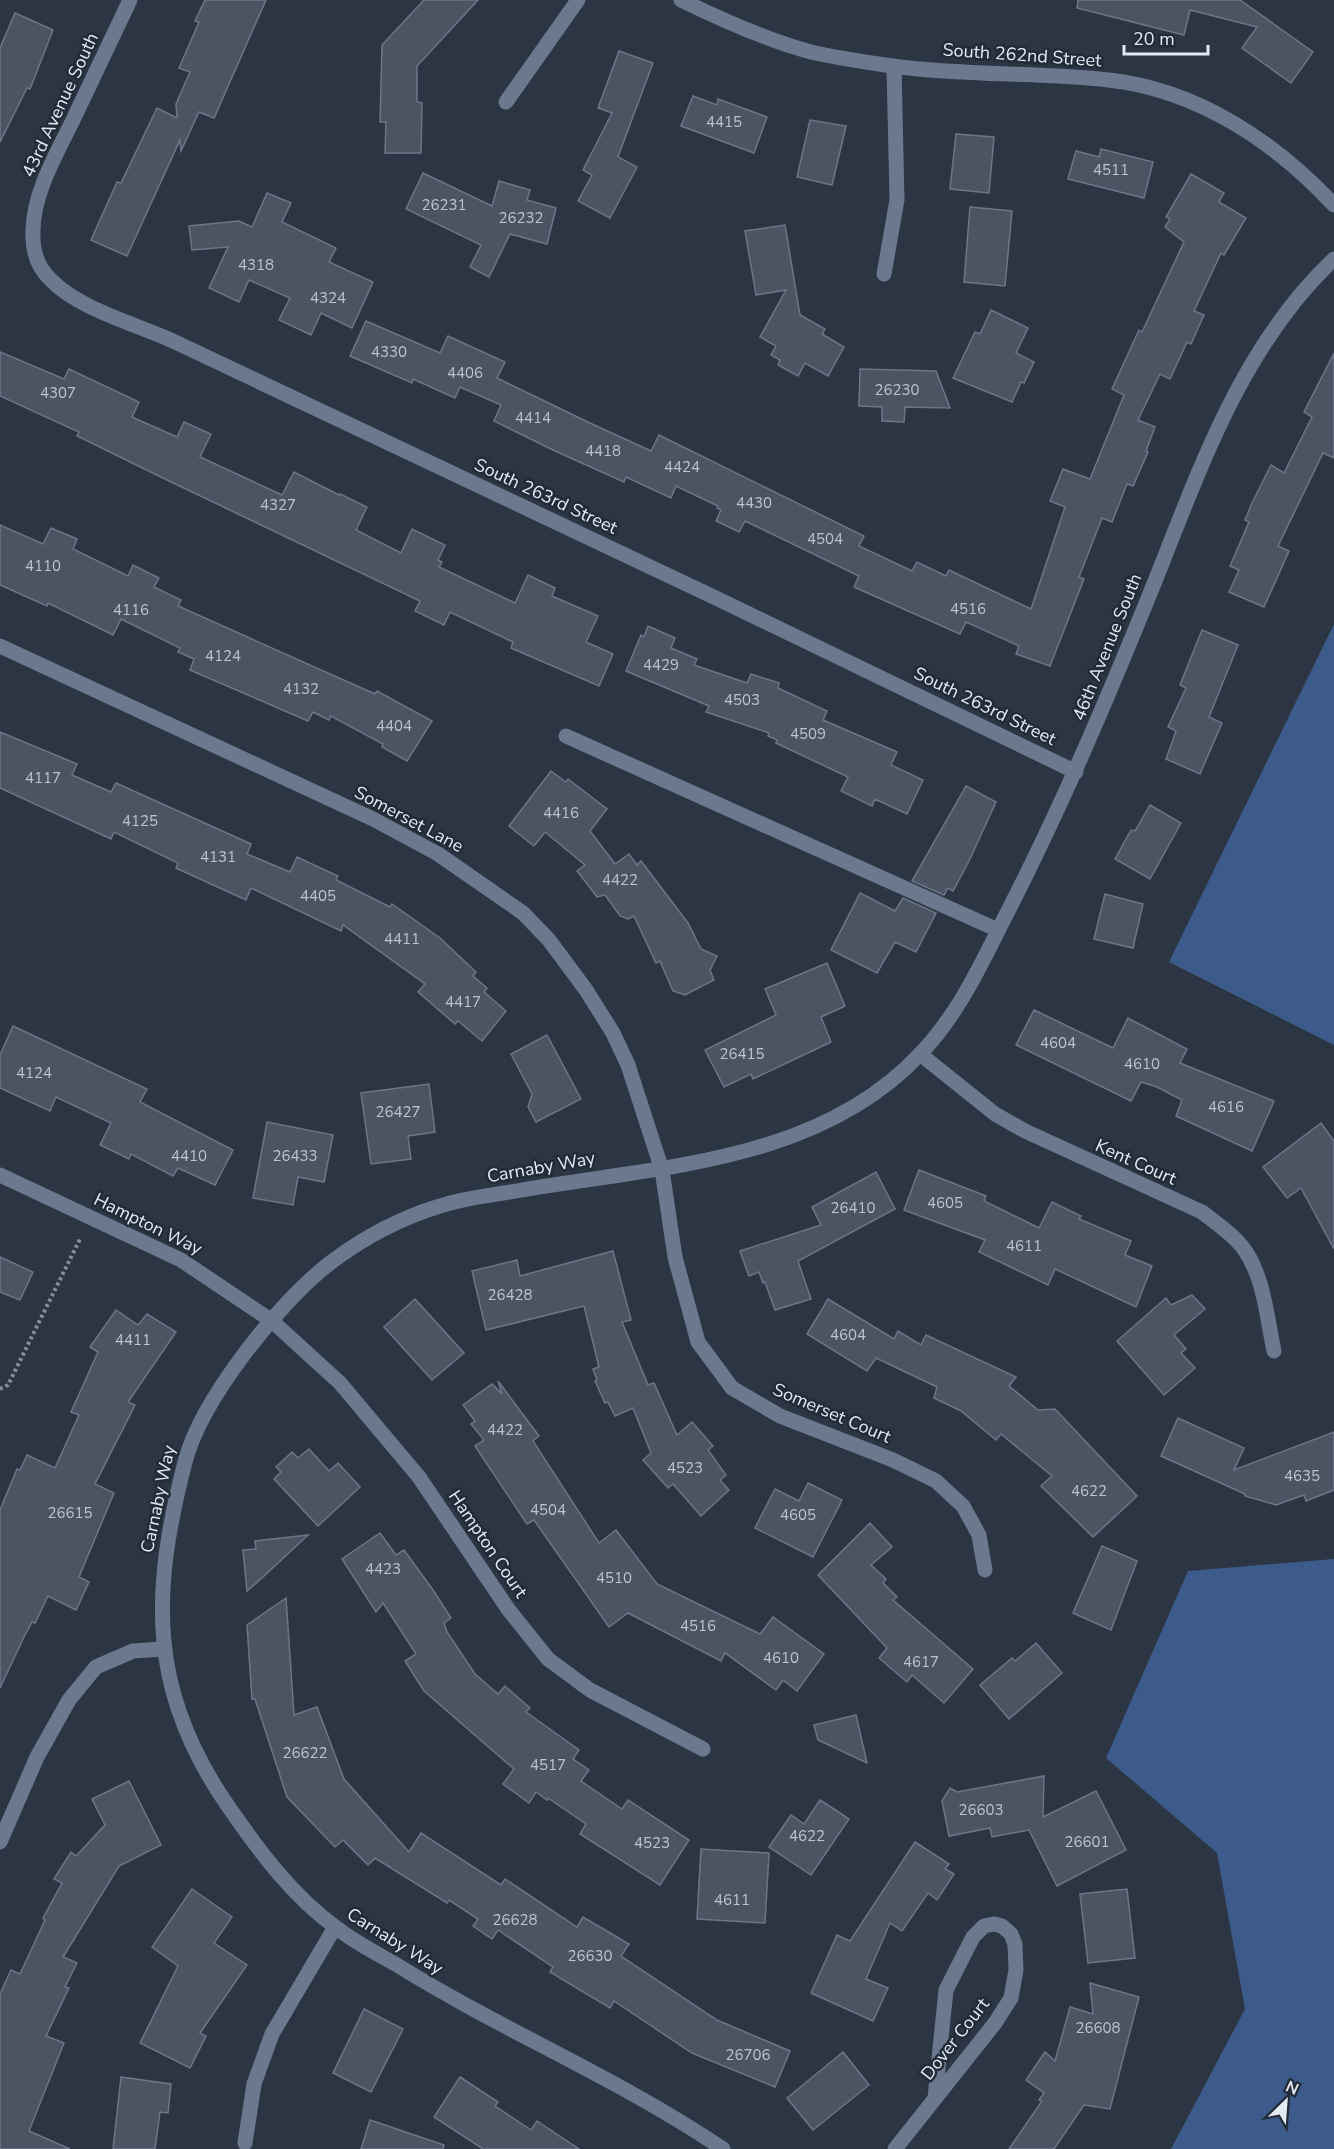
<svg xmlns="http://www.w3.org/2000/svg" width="1334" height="2149" viewBox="0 0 1334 2149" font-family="'Nunito Sans',sans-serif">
  <rect width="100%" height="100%" fill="#2c3543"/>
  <!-- forest -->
  <g fill="#3d5b8a">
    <path d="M1334,624V1045L1169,962Z"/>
    <path d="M1334,1559V2149H1171L1245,2009L1217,1853L1106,1758L1188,1571Z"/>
  </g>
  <!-- building -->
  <g fill="#4a5462" stroke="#6c7686" stroke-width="1.5">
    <path d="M205,0H266L214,118L199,112L181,151L180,140L127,256L91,240L117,182L121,183L157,108L177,118L176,104L190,72L179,68L199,22L195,21Z"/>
    <path d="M424,0H478L417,66V102L422,103L421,153H385L386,122H380L382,45Z"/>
    <path d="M1078,0H1240L1313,52L1291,83L1242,48L1257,27L1190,10L1184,35L1077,8Z"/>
    <path d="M15,13L53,30L30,89L27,88L0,142V48Z"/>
    <path d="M619,51L653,63L618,157L637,167L610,218L578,201L592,175L583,170L612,113L598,108Z"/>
    <path d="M693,96L717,105L718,99L767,117L754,153L681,126Z"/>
    <path d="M810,120L846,126L832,185L797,177Z"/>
    <path d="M956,134L994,137L989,193L950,189Z"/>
    <path d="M1101,149L1153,162L1144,198L1068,179L1076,151L1099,157Z"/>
    <path d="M423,173L492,206L499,181L530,190L527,200L556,208L547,244L510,234L489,277L470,267L481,245L406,209Z"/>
    <path d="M1191,174L1224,193L1219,202L1246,218L1224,255L1221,253L1194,311L1204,315L1191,344L1187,342L1170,379L1160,374L1138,420L1155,427L1146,451L1148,452L1133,486L1127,484L1112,522L1102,518L1079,577L1084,579L1050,666L1016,654L1019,646L966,622L960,634L854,587L859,576L745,521L739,532L716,521L721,510L717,508L718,506L676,486L671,498L626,477L624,482L555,451L494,421L501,405L460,387L455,398L413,379L412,383L350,356L366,321L440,353L448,336L505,362L497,378L592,424L651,451L659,435L864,536L859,546L912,571L917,562L946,576L949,570L1031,609L1065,507L1050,501L1063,469L1090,479L1124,395L1112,389L1139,330L1142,332L1184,242L1165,227L1170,219L1166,217Z"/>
    <path d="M267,193L291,203L282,222L336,248L329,262L373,282L352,328L321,313L311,335L279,320L290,298L249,280L239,302L209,288L228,247L192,250L189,226L239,221L252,227Z"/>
    <path d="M970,207L1012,211L1005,286L964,282Z"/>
    <path d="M785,225L800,315L825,329L822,334L844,347L828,376L805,363L798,376L778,365L780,360L771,355L776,346L760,337L786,290L756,295L745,231Z"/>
    <path d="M991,310L1028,328L1016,353L1034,362L1024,383L1021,382L1012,402L953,378L975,332L980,334Z"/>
    <path d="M0,352L64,379L69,369L139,402L132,417L177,437L184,422L211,434L200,457L282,495L294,472L339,495L340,494L367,507L356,530L401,553L412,529L445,545L438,560L442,562L439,567L515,603L528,575L555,588L552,596L598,616L586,642L613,654L599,686L511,648L513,642L450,612L444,625L415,611L420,601L167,480L77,436L79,432L0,396Z"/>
    <path d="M1334,353V458L1323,453L1278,546L1289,551L1264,607L1229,592L1239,570L1230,566L1249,522L1245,520L1252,503L1271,465L1284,473L1312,417L1304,412Z"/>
    <path d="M860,369L936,371L950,408L905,407L904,422L882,421V407L859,406Z"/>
    <path d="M0,525L43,544L51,528L77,539L73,549L128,576L133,565L159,578L154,587L181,600L178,606L375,694L377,691L432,721L407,761L382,747L383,744L331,716L329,720L313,712L308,721L190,670L194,659L178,652L180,648L121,619L113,635L48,603L47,606L0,585Z"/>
    <path d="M648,626L675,638L671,648L697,659L694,665L747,683L751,674L779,683L778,688L827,711L823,720L897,752L891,765L923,780L907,814L875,799L872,806L841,791L848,777L776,743L777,740L768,736L769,733L706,712L709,706L626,671L641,635L644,637Z"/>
    <path d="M1202,630L1238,645L1209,717L1222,723L1200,774L1166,759L1176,731L1168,727L1186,688L1180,685Z"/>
    <path d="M0,732L77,764L72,775L111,792L116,783L251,844L247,854L290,872L297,857L338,876L336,880L390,907L392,904L440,938L476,972L473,976L487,988L484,992L506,1011L482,1041L458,1021L455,1024L418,992L425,984L343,925L341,931L251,888L246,900L176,868L178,863L114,832L111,839L0,788Z"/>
    <path d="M551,771L566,782L568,779L607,809L590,831L615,864L629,854L637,865L641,861L688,923L701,949L717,956L710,970L714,980L685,995L673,991L660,961L656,963L634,916L628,919L620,916L605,895L597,897L577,871L585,865L545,832L534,846L509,826Z"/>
    <path d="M966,786L996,802L969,861L953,891L948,888L944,895L912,881Z"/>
    <path d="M1150,805L1181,823L1150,879L1115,859L1131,830L1135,831Z"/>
    <path d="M860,893L895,911L903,898L936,913L916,952L895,942L877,973L831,950Z"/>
    <path d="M1105,894L1143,904L1133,948L1094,939Z"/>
    <path d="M827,963L845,1006L821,1017L831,1042L753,1079L751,1074L724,1087L705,1050L776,1015L765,989Z"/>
    <path d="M1034,1010L1113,1048L1128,1018L1187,1049L1180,1063L1274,1101L1252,1151L1176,1116L1182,1100L1157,1087L1141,1082L1131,1101L1016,1045Z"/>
    <path d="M13,1026L147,1089L140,1102L233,1150L215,1185L178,1168L173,1176L131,1154L129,1159L100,1145L111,1123L56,1097L50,1111L0,1088V1055Z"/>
    <path d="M547,1035L581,1099L536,1122L528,1107L532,1094L511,1054Z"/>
    <path d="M429,1084L435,1132L408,1136L411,1159L371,1164L361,1093Z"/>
    <path d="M267,1122L333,1135L324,1182L298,1177L293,1205L253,1198Z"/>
    <path d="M1321,1123L1334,1141V1249L1301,1188L1287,1198L1263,1167Z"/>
    <path d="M919,1170L986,1196L984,1201L1039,1228L1052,1202L1081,1216L1079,1219L1131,1241L1125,1255L1152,1266L1136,1307L1055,1269L1048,1285L979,1252L985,1240L904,1210Z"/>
    <path d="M876,1172L895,1209L798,1261L811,1299L775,1310L765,1282L763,1283L759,1272L749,1276L740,1251L821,1225L812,1207Z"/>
    <path d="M613,1251L631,1320L622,1322L648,1385L654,1383L677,1435L692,1422L713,1446L708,1450L726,1475L720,1480L729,1490L701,1516L673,1484L668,1488L643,1460L651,1453L633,1408L615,1416L608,1402L605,1403L595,1381L597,1380L593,1369L599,1367L584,1306L486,1330L472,1271L517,1260L520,1276Z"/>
    <path d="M0,1257L33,1272L20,1300L0,1292Z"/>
    <path d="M1192,1295L1205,1309L1174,1335L1186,1349L1181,1353L1195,1368L1164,1395L1117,1341L1166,1298L1171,1305Z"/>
    <path d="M415,1299L464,1353L432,1380L384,1327Z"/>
    <path d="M828,1299L894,1339L898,1331L921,1345L926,1335L1016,1377L1009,1386L1038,1410L1055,1409L1137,1496L1093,1537L1041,1486L1052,1476L1001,1434L996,1440L961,1411L934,1398L937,1387L876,1358L867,1371L807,1334Z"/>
    <path d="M116,1310L138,1325L147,1314L176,1332L128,1402L135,1405L95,1484L114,1493L79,1577L89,1582L76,1610L48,1596L35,1623L32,1622L24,1637L0,1688V1510L17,1469L20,1470L27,1455L55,1468L79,1415L71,1412L98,1352L90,1347Z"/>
    <path d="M498,1381L539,1436L533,1441L599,1543L616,1530L657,1584L760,1634L773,1617L824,1654L797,1691L783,1680L776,1690L725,1653L721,1661L628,1613L609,1627L534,1520L527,1524L475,1446L484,1440L471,1424L475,1421L463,1405L492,1384L502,1394Z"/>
    <path d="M1178,1418L1244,1448L1234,1470L1334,1432V1490L1306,1501L1304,1495L1276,1505L1245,1496V1494L1161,1456Z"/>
    <path d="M309,1449L329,1471L338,1463L360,1487L318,1526L274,1479L281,1472L276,1467L292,1452L298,1458Z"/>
    <path d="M808,1483L842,1500L813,1557L755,1528L775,1489L799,1501Z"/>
    <path d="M870,1523L892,1547L871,1565L886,1579L883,1583L897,1597L893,1600L973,1669L944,1703L912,1675L907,1682L879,1658L887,1648L818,1575Z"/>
    <path d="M380,1533L396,1555L404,1550L433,1590L451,1618L444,1623L447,1632L475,1674L498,1694L505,1686L530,1708L526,1712L579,1750L573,1759L589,1770L581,1781L622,1809L628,1800L689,1840L660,1885L580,1834L586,1824L548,1798L547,1800L536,1792L529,1803L503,1784L514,1769L424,1691L405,1661L416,1654L383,1603L376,1612L342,1559Z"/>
    <path d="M308,1535L262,1578L247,1591L243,1550L256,1549L255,1541Z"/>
    <path d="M1102,1546L1137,1561L1111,1630L1073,1613Z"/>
    <path d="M286,1598L294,1715L317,1707L344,1779L409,1852L421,1833L501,1885L505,1879L577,1927L583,1917L629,1944L621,1956L717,2020L790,2051L775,2087L692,2053L614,2001L610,2008L550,1972L553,1967L498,1930L492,1939L473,1926L478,1919L449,1900L447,1903L375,1858L368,1865L343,1840L335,1847L287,1797L255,1699H252L247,1625Z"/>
    <path d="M1036,1643L1062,1673L1009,1719L980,1685L1012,1658L1015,1661Z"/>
    <path d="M856,1715L867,1763L818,1740L814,1725Z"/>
    <path d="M1044,1776L1043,1817L1096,1791L1126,1850L1057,1886L1029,1830L992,1837L990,1828L949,1836L942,1801L950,1788L957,1792Z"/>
    <path d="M129,1781L161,1845L119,1866L63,1957L77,1963L65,1987L69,1988L46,2036L64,2043L29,2131L70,2149H0V1994L11,1970L20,1974L45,1920L43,1918L62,1883L54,1879L71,1852L76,1856L105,1825L92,1799Z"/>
    <path d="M820,1800L849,1819L811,1875L769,1847L791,1815L804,1824Z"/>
    <path d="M915,1842L949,1864L945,1869L954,1874L937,1900L928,1893L902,1931L890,1923L866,1979L888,1988L873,2021L811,1993L837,1935L850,1941Z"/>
    <path d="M701,1849L769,1853L765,1923L697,1919Z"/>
    <path d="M192,1889L232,1917L214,1943L247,1965L200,2033L206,2036L190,2068L140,2043L178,1966L152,1947Z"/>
    <path d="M1127,1889L1135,1958L1088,1963L1080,1894Z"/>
    <path d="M1090,1983L1139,1997L1110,2109L1084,2105L1054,2149H1009L1042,2101L1039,2100L1044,2093L1026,2080L1045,2052L1055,2061L1070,2007L1093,2014Z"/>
    <path d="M364,2009L403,2029L371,2092L333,2073Z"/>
    <path d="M843,2052L869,2085L813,2130L787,2098Z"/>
    <path d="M121,2077L171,2084L168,2113L160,2112L155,2149H113Z"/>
    <path d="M460,2077L498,2102L495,2106L531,2130L537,2121L579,2149H483L434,2117Z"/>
    <path d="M370,2120L444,2145L443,2149H361Z"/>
  </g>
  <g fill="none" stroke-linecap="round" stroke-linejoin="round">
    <!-- path -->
    <path stroke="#878f9a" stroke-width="4" stroke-dasharray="3 3" stroke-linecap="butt" d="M0,1389L8,1385L81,1237"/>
    <!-- minor -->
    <g stroke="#6b798f" stroke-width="15">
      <path d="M130,0C111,40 92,80 73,120C57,153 33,193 33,231C32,250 37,267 51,280C79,309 136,324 173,341L718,599L1076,772"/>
      <path d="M681,0C722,20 766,40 811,52C837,58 865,62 892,66C963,76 1037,72 1109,80C1198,90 1275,142 1334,205"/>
      <path d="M506,102L578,0"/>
      <path d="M884,274L897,200L894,66"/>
      <path d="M0,646L373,819L438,854L523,913L549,940L586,990L613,1033L628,1065L662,1170L675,1257L698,1342L732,1388L780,1416L893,1460L936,1481L963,1506L979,1535L985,1570"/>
      <path d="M566,736L998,930"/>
      <path d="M920,1054L995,1114L1025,1131L1202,1212C1216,1223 1233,1234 1244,1249C1264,1277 1267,1318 1274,1351"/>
      <path d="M0,1175L181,1260L272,1321L340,1383L419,1477L508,1609L548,1659L590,1690L703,1749"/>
      <path d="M0,1842L37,1757L69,1700L96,1667L133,1651L162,1649"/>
      <path d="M245,2143L254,2084L272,2034L335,1927"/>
      <path d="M723,2149C620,2079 503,2031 397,1965C378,1954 356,1943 338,1929C293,1897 259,1851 228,1806C148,1691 151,1593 185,1462C201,1400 278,1303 330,1263C363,1238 400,1218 440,1206C466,1197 495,1195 522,1190C658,1166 818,1163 920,1054C959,1014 982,962 1007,913C1060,810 1105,704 1149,596C1197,478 1238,349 1334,259"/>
      <path d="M895,2149L995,2023L1011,1998L1016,1970L1015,1944L1011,1934L1002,1926L994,1924L984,1926L973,1937L946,1990L935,2098"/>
    </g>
  </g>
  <g text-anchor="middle" stroke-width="5" stroke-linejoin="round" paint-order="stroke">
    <!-- number labels -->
    <g font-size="15" fill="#bec4ce">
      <text x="724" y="127">4415</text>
      <text x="1111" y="175">4511</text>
      <text x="444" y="210">26231</text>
      <text x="521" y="223">26232</text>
      <text x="256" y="270">4318</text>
      <text x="328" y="303">4324</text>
      <text x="389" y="357">4330</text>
      <text x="465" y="378">4406</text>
      <text x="897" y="395">26230</text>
      <text x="58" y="398">4307</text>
      <text x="533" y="423">4414</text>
      <text x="603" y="456">4418</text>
      <text x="682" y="472">4424</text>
      <text x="754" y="508">4430</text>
      <text x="278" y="510">4327</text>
      <text x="825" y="544">4504</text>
      <text x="43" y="571">4110</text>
      <text x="968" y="614">4516</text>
      <text x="131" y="615">4116</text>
      <text x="223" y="661">4124</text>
      <text x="661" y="670">4429</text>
      <text x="301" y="694">4132</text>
      <text x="742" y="705">4503</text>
      <text x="394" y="731">4404</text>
      <text x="808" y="739">4509</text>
      <text x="43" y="783">4117</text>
      <text x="561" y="818">4416</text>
      <text x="140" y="826">4125</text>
      <text x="218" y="862">4131</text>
      <text x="620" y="885">4422</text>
      <text x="318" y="901">4405</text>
      <text x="402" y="944">4411</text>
      <text x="463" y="1007">4417</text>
      <text x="1058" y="1048">4604</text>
      <text x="742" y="1059">26415</text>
      <text x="1142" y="1069">4610</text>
      <text x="34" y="1078">4124</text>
      <text x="1226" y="1112">4616</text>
      <text x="398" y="1117">26427</text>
      <text x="189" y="1161">4410</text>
      <text x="295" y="1161">26433</text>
      <text x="945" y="1208">4605</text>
      <text x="853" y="1213">26410</text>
      <text x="1024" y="1251">4611</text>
      <text x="510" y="1300">26428</text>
      <text x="848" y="1340">4604</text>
      <text x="133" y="1345">4411</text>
      <text x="505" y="1435">4422</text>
      <text x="685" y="1473">4523</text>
      <text x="1302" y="1481">4635</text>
      <text x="1089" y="1496">4622</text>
      <text x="548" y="1515">4504</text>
      <text x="70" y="1518">26615</text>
      <text x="798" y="1520">4605</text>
      <text x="383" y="1574">4423</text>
      <text x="614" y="1583">4510</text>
      <text x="698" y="1631">4516</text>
      <text x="781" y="1663">4610</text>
      <text x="921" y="1667">4617</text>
      <text x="305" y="1758">26622</text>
      <text x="548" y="1770">4517</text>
      <text x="981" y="1815">26603</text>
      <text x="807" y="1841">4622</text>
      <text x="1087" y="1847">26601</text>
      <text x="652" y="1848">4523</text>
      <text x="732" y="1905">4611</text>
      <text x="515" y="1925">26628</text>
      <text x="590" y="1961">26630</text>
      <text x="1098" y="2033">26608</text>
      <text x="748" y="2060">26706</text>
    </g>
    <!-- street labels -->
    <g font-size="18" fill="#e4eaf2" stroke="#222b38">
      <text transform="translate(1022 55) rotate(4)" y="6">South 262nd Street</text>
      <text transform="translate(60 105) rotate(-65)" y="6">43rd Avenue South</text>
      <text transform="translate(546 496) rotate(25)" y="6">South 263rd Street</text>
      <text transform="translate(1107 647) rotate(-68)" y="6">46th Avenue South</text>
      <text transform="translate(985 706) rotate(26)" y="6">South 263rd Street</text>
      <text transform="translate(409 819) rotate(28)" y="6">Somerset Lane</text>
      <text transform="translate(1136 1162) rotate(24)" y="6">Kent Court</text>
      <text transform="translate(541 1167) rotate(-10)" y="6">Carnaby Way</text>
      <text transform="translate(148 1224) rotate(26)" y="6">Hampton Way</text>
      <text transform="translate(832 1413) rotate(23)" y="6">Somerset Court</text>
      <text transform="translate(158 1499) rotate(-78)" y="6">Carnaby Way</text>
      <text transform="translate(488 1544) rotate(56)" y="6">Hampton Court</text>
      <text transform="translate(395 1941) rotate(32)" y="6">Carnaby Way</text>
      <text transform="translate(955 2039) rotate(-52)" y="6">Dover Court</text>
    </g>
  </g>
  <!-- north arrow -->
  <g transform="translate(1286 2101) rotate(25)" stroke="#222b38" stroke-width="4.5" paint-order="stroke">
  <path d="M0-4.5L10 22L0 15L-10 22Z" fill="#e4eaf2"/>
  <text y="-9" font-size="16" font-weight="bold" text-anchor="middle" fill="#e4eaf2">N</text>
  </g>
  <!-- scale -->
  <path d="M1124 45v9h84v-9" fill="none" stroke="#e4eaf2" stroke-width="3"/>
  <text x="1133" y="45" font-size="18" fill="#e4eaf2" stroke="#222b38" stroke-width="4.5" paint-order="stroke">20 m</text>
</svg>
